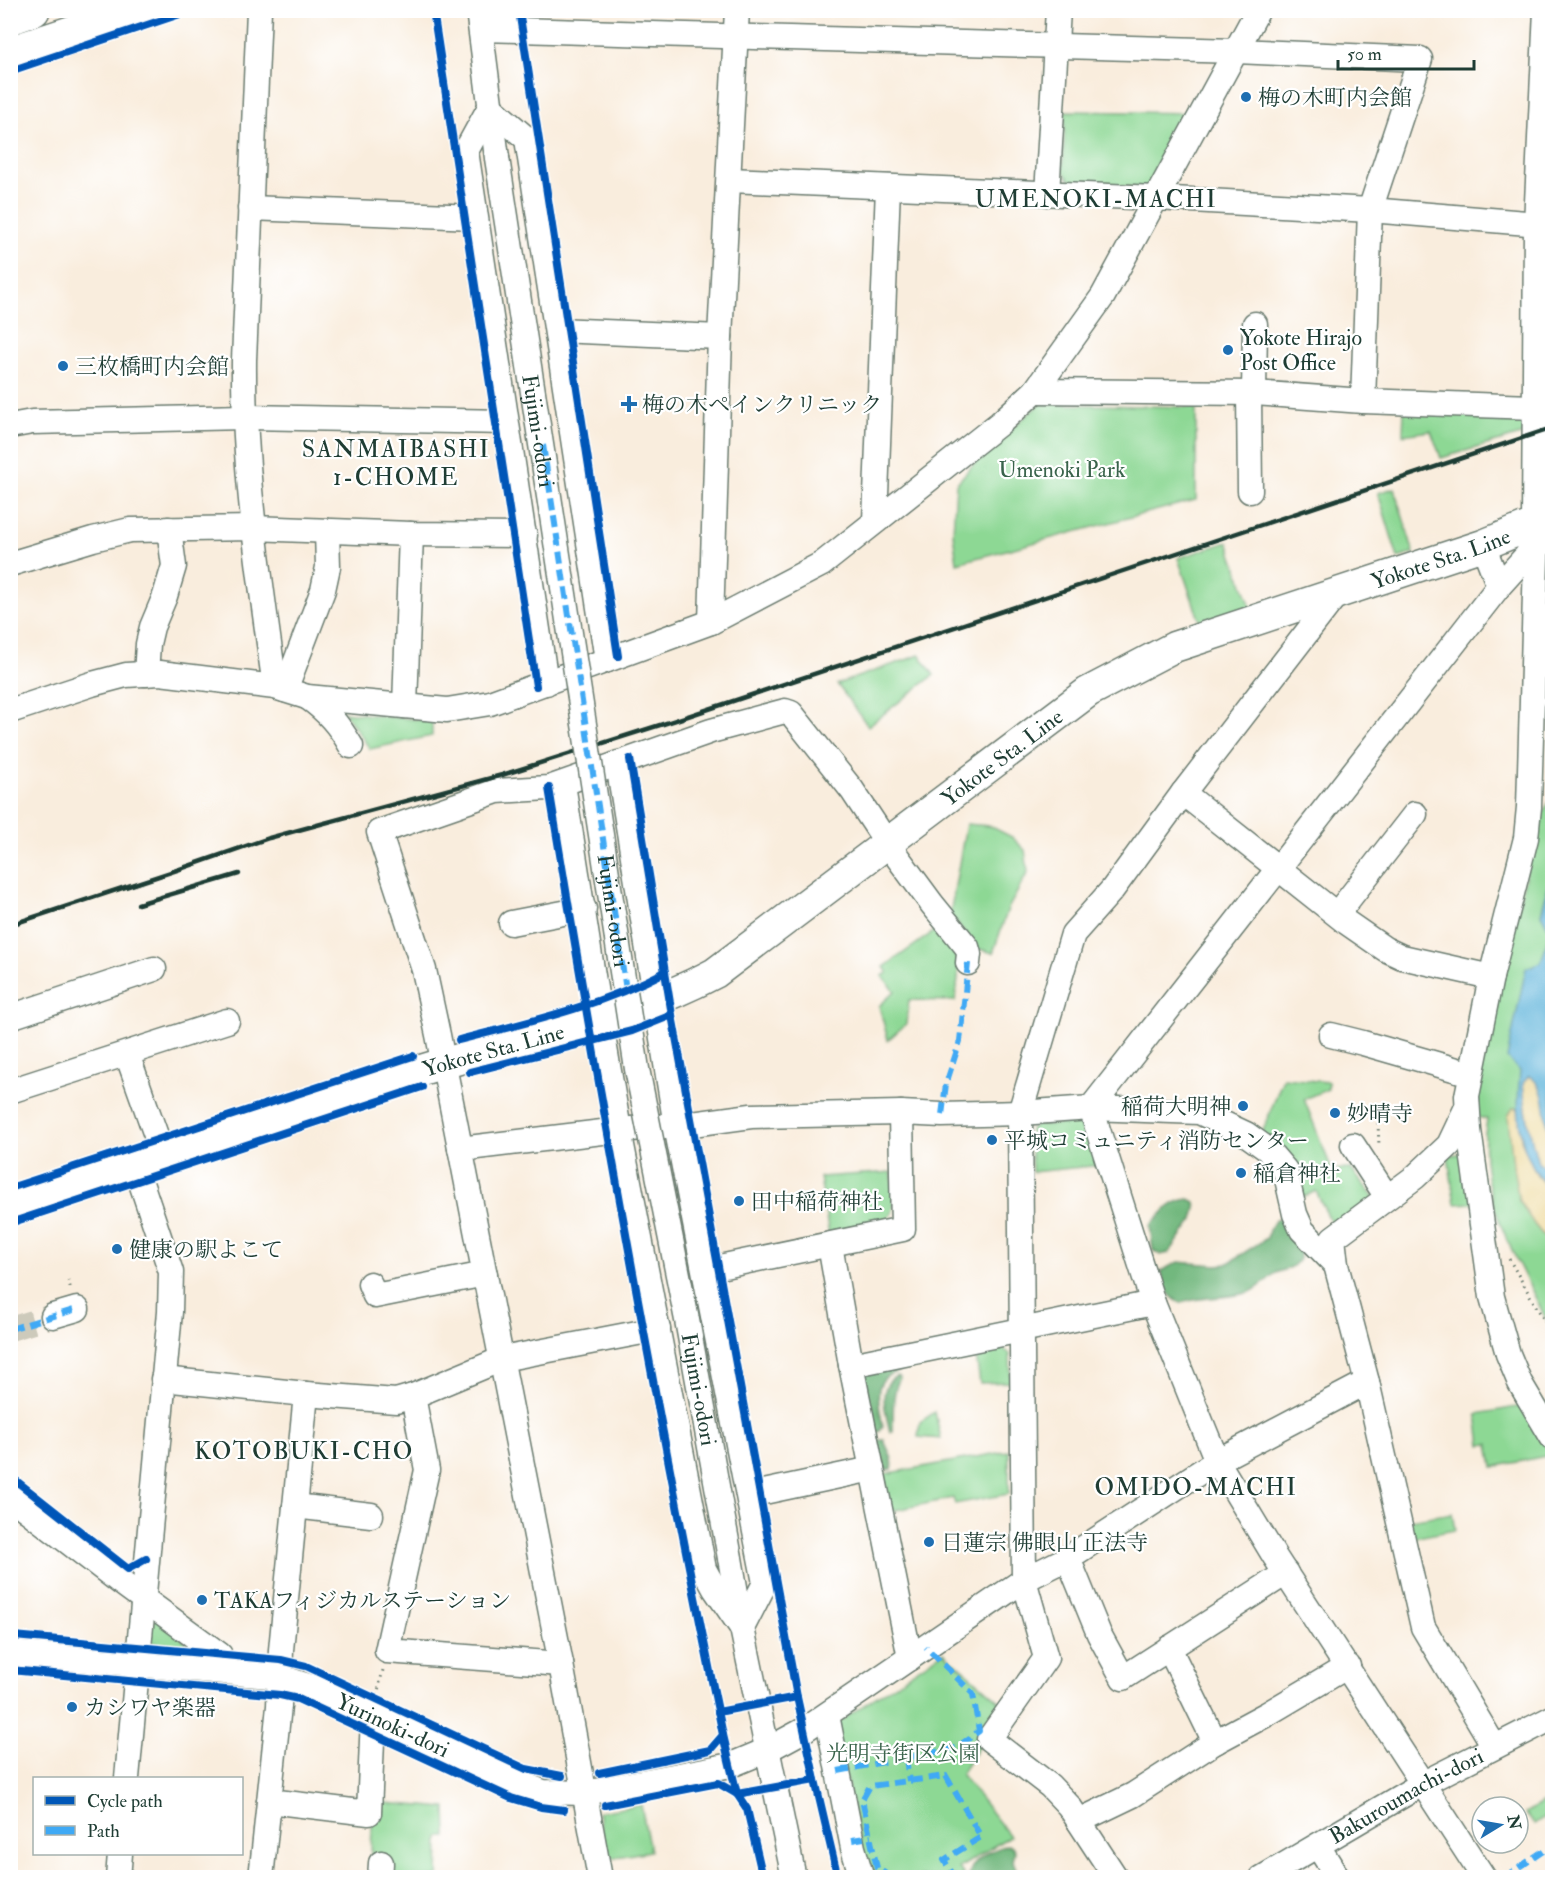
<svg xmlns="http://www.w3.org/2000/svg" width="1563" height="1888" viewBox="0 0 1563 1888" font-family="'IM FELL Double Pica','Noto Serif JP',serif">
  <rect width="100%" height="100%" fill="#fff"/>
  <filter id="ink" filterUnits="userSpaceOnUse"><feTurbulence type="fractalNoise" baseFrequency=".0167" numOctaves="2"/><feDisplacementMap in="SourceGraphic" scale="12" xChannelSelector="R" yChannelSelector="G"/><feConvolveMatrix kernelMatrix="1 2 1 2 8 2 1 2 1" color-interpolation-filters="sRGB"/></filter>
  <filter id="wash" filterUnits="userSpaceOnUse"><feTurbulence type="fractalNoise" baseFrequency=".008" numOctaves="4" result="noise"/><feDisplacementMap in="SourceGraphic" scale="24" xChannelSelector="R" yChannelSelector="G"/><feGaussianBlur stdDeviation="1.35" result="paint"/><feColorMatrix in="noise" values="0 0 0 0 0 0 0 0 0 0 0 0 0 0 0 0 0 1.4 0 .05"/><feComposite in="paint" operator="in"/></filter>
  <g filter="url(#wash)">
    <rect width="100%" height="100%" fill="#f9eddd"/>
    <!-- green -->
    <g fill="#8dd894" stroke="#568a64" stroke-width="1.5">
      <path d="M1065,111L1194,113L1158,182L1144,188L1072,183L1063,171Z"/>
      <path d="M1040,404L1196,407V500L957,563L953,533L956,484L986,450Z"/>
      <path d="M1404,409L1528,411V433L1441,458L1431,431L1403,435Z"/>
      <path d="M1394,488L1414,553L1398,558L1378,493Z"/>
      <path d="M1228,542L1251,607L1201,625L1178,558Z"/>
      <path d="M920,655L934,675L868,726L837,684Z"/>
      <path d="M344,712L432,721V736L370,749Z"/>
      <path d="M1552,794V872L1541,914L1550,931C1541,962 1535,994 1529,1026C1523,1054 1517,1081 1519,1109L1513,1108L1534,1224L1547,1240L1552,1265V1327C1543,1317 1537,1299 1530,1287C1503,1234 1476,1180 1487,1119L1476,1117L1478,1076L1533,844L1543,813Z"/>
      <path d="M966,824L990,826L1012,837L1025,850L1028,872L1008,909L993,953L976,948L950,914Z"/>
      <path d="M936,930C963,955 960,967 955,1001L909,1000L906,1024L888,1040L879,1006L895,991L882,976L888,973L884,967Z"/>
      <path d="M1283,1078L1328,1082V1089L1304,1099L1332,1170L1351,1169L1376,1200L1335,1231L1316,1191L1299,1199L1261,1136Z"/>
      <path d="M1086,1123L1102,1165L1032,1172L1030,1129L1036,1125Z"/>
      <path d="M1467,1152L1473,1203L1455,1204L1448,1156Z"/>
      <path d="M892,1172C892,1184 896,1199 893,1210C889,1227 845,1233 829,1236L820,1177Z"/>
      <path d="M998,1344L1010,1354L1011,1382L980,1383L975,1349Z"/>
      <path d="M1522,1406L1551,1455L1493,1467L1489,1444L1481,1445L1477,1414Z"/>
      <path d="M935,1412L941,1439L918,1437L920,1422Z"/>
      <path d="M1009,1451V1494L955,1504L953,1498L891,1511L884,1474Z"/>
      <path d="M1452,1513L1455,1530L1413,1538L1409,1520Z"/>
      <path d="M152,1609L190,1646L149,1643Z"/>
      <path d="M943,1652L1005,1706L961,1774L1010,1836L959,1868L965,1877H868L834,1725Z"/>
      <path d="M1552,1797V1812L1534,1824L1525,1813Z"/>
      <path d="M373,1802L446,1808L447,1837H439L438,1877L370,1878Z"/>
      <path d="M641,1805L650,1851L606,1859L598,1812Z"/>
    </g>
    <!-- forest -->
    <g fill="#72b87e" stroke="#487a59" stroke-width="1.5">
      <path d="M1189,1199L1195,1202L1196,1209L1193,1220L1169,1253L1160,1255L1153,1250L1150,1226C1162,1213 1172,1200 1189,1199Z"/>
      <path d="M1276,1219H1282C1294,1229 1310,1253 1293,1266C1288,1270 1281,1270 1276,1273C1267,1279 1260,1288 1250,1292C1227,1299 1203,1296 1181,1303C1166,1296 1165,1286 1161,1271L1178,1262L1217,1265L1227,1264L1267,1238L1269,1230Z"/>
      <path d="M899,1362L901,1371C869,1376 879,1404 883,1427L879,1432L875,1433L862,1384L866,1371Z"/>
      <path d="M897,1376L900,1378C891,1394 894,1415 893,1432H890C886,1414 876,1385 897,1376Z"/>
      <path d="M879,1440H884C887,1449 895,1460 892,1469L884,1470L878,1466L876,1442Z"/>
      <path d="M1006,1845L1012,1846L1015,1851L1013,1861L1019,1877H969C970,1859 991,1851 1006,1845Z"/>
    </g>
    <!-- sand -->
    <g fill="#eeda9e" stroke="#868c69" stroke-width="1.5">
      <path d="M1529,1075C1531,1077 1535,1079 1537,1081C1548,1097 1552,1150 1552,1170L1538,1163C1530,1136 1525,1111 1523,1083Z"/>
      <path d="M1513,1108L1519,1109L1521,1140L1538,1177L1552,1192V1265L1547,1240L1534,1224L1519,1201L1513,1166L1508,1116Z"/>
    </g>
    <!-- water -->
    <path fill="#5db3da" stroke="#3e7887" stroke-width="1.5" d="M1552,872V1144C1543,1124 1550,1088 1529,1076L1523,1083C1525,1111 1530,1136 1538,1163L1552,1170V1192C1518,1156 1515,1119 1520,1071L1507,1058L1526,968L1541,962L1550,931L1541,914Z"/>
  </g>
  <g filter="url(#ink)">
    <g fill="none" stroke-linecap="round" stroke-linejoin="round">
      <!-- minor-tunnel -->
      <path stroke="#cdcabb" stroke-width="24" stroke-dasharray="24 12" stroke-linecap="butt" d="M10,1329L53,1316"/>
      <!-- minor casing -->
      <g stroke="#6b7b6f" stroke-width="27">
        <g id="minor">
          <path d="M259,10L244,360C243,470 260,578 275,687"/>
          <path d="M478,10L497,158"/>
          <path d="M481,29L1236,51L1420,59L1370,210L1363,401"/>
          <path d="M490,107L466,151L546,683"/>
          <path d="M490,107L527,139L607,660"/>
          <path d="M729,180L1156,198L1370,210L1539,224L1552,223"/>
          <path d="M1047,194L1058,10"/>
          <path d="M250,208L475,217"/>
          <path d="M557,330L720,337"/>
          <path d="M1035,391L1254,393L1363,401L1536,407"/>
          <path d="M1254,393L1255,324"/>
          <path d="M1249,394L1250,491"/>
          <path d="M10,426L32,422L244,417L506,422"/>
          <path d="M875,521L888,187"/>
          <path d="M1537,523L1529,807L1526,838L1491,977L1467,1096L1469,1130L1492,1297L1508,1354L1520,1383L1552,1437"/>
          <path d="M10,564L93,539L130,530L253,528L411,534L525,535"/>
          <path d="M1499,586L1528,554L1533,537"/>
          <path d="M711,622L720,337L737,10"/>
          <path d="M146,674L148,644L152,627L165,596L174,566L169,529"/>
          <path d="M285,690L323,590L328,567L327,531"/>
          <path d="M307,697C327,711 339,725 351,746"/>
          <path d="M405,706L411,534"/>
          <path d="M10,711L92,684L126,675L160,673L275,687L307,697L447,710L490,703L711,622L822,564L1000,423L1035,391L1103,296L1258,10"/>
          <path d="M618,763L676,1126L765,1583L742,1628"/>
          <path d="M563,784L597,1001L619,1130L704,1569L715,1589L742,1628"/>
          <path d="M1183,793L1346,922L1385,949L1402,957L1491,977"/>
          <path d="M1337,914L1415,814"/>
          <path d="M511,923L584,909"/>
          <path d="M10,1017L154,969"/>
          <path d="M1331,1035L1363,1043L1471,1074"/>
          <path d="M127,1054L163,1155"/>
          <path d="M10,1091L227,1021"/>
          <path d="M1467,1107L1449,1145L1415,1177L1333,1238L1336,1265L1367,1382L1423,1627L1494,1746"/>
          <path d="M1091,1108L1153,1303L1217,1461L1275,1557L1484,1878"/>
          <path d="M1091,1108L1499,586L1483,545"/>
          <path d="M1353,1145L1387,1197"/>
          <path d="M460,1149L619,1130L692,1124L751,1116L901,1113L942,1115L1020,1113L1091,1108L1199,1112L1246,1134L1267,1149L1285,1170L1295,1214L1302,1230L1336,1265"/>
          <path d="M830,1245L851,1365L910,1658"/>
          <path d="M705,1270L903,1229L901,1113"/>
          <path d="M370,1284L375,1296L485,1274"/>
          <path d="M53,1316L77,1309"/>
          <path d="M851,1365L1153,1303"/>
          <path d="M163,1379L306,1394L396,1401L413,1396L502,1359L658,1329"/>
          <path d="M413,1396L427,1470L387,1651L561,1664"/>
          <path d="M759,1493L872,1469"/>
          <path d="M10,1497L119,1581L220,1655L225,1671"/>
          <path d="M295,1506L371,1515"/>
          <path d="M730,1558L742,1628L794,1878"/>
          <path d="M1068,1558L1099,1634L1123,1678L1286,1573"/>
          <path d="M1169,1648L1215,1742"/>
          <path id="s1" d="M10,1653L280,1677L314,1688L516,1782L543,1792L585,1793L731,1765L767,1750L804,1730L1024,1580L1068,1558L1217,1461L1367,1382"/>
          <path d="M827,1715L853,1848L862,1878"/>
          <path d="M127,1778L170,1312L171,1272L135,1165"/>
          <path d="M269,1801L369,1813L373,1716"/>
          <path d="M1079,1821L1133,1795L1215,1742L1267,1714L1348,1666"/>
          <path d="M1318,1846L1338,1878"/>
          <path d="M118,1878L120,1854"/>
          <path d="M261,1878L279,1706L281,1650L306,1394"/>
          <path d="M380,1878L381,1863"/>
          <path d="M600,1878L561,1664L438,1035L424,970L379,832L497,791L549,788L711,731L785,711L791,713L852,790L887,843L932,904L967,947L969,954L968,963"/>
          <path d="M1116,1878L1069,1806L1050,1786L989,1739L1046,1658L1024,1580L1020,1113L1073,934L1112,890L1183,793L1339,591"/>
          <path id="s2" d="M1262,1878L1422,1784L1552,1718"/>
        </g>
      </g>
      <!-- major casing -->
      <g stroke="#6b7b6f" stroke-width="33">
        <g id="major">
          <path id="s3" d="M10,1206L418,1071C517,1040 623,1022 715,973L1088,692L1174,647L1483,545L1537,523L1539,224L1549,10"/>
        </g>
      </g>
      <!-- highway casing -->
      <g stroke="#6b7b6f" stroke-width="36">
        <g id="highway">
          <path d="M10,18L33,10"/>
          <path d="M10,53L140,10"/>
        </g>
      </g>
      <!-- path -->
      <g stroke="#6b7b6f" stroke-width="3" stroke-dasharray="1.5 4.5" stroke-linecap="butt">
        <path d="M1378,1123L1379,1146"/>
        <path d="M1509,1259L1552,1334"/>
        <path d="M68,1280L71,1290"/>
        <path d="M377,1695L383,1670"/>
      </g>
      <!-- minor -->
      <use href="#minor" stroke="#fff" stroke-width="24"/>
      <!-- major -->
      <use href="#major" stroke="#fff" stroke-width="30"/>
      <!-- highway -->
      <use href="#highway" stroke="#fff" stroke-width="33"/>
      <!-- rail -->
      <g stroke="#1f3d34" stroke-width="4.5">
        <path d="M138,904L239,874"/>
        <path d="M10,925L180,869L269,838L502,775L679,719L1552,428"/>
      </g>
      <!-- minor-bridge casing -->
      <g stroke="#6b7b6f" stroke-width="27" stroke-linecap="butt">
        <g id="minor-bridge">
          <path id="s4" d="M497,158L637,1069L687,1320L730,1558"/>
        </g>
      </g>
      <!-- minor-bridge -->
      <use href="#minor-bridge" stroke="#fff" stroke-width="24"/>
      <!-- quiet -->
      <g stroke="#3fa9f5" stroke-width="6" stroke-dasharray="12 6" stroke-linecap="butt">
        <path id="s5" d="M543,445L626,990"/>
        <path d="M942,1115L946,1084L960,1041L968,963"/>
        <path d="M10,1329L77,1309"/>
        <path d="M906,1758L909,1781"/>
        <path d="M838,1771L956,1748L979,1731L973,1694L926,1647"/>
        <path d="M852,1840L871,1837"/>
        <path d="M892,1878L877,1868L862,1800L870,1786L946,1776L981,1837L944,1860L954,1876L952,1878"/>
        <path d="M1504,1878L1546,1849"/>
      </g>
      <!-- cycleway casing -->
      <g stroke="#fff" stroke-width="11">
        <g id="cycleway">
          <path d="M433,10L536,686"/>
          <path d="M519,10L618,656"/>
          <path d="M10,71L192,10"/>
          <path d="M630,759L672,1015L797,1697"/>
          <path d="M549,788C601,1105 658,1421 723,1735L710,1750L599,1773"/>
          <path d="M459,1040C529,1022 600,1006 665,972"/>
          <path d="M470,1072L632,1031L672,1015"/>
          <path d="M10,1188L413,1056"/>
          <path d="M10,1223L422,1087"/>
          <path d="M10,1476L128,1569L146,1559"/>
          <path d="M14,1636L281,1660L306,1666L526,1769L562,1776"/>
          <path d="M10,1670L280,1695L298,1699L511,1798L541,1807L564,1810"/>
          <path d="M718,1712L797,1697L815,1780L737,1794L723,1735"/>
          <path d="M815,1780L838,1878"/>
          <path d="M605,1805L718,1783L737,1794L747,1809L763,1878"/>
        </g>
      </g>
      <!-- cycleway -->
      <use href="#cycleway" stroke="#0057b8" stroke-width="8"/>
    </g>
  </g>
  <!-- markers -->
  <g fill="#1f6fb2" stroke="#fff" stroke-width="2">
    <circle cx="1246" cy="97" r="6"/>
    <circle cx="1228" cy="350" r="6"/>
    <circle cx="63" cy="366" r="6"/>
    <path d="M626 395h6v6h6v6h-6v6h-6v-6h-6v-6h6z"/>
    <circle cx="1243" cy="1106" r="6"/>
    <circle cx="1335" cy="1113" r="6"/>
    <circle cx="992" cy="1140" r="6"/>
    <circle cx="1241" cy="1173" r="6"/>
    <circle cx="739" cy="1201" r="6"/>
    <circle cx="117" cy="1249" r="6"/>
    <circle cx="929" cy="1542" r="6"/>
    <circle cx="202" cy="1600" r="6"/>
    <circle cx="72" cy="1707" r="6"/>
  </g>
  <g text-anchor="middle" stroke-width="4.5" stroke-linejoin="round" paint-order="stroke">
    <!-- poi labels -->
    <g font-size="22" fill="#1f3d34" stroke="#fff" text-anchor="start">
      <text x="1258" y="105">梅の木町内会館</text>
      <text x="1240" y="345">Yokote Hirajo<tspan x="1240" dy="25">Post Office</tspan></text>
      <text x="75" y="374">三枚橋町内会館</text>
      <text x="642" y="412">梅の木ペインクリニック</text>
      <text x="1231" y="1114" text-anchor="end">稲荷大明神</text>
      <text x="1347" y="1121">妙晴寺</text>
      <text x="1004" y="1148">平城コミュニティ消防センター</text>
      <text x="1253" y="1181">稲倉神社</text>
      <text x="751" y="1209">田中稲荷神社</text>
      <text x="129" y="1257">健康の駅よこて</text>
      <text x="941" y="1550">日蓮宗 佛眼山 正法寺</text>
      <text x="214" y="1608">TAKAフィジカルステーション</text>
      <text x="84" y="1715">カシワヤ楽器</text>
    </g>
    <!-- street labels -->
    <g font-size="22" fill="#1f3d34" stroke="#fff">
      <text dy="8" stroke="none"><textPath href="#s4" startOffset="276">Fujimi-odori</textPath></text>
      <text dy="8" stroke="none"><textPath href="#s3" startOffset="1588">Yokote Sta. Line</textPath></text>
      <text dy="8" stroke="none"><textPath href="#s3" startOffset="1102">Yokote Sta. Line</textPath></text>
      <text dy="8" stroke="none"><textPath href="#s5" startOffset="471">Fujimi-odori</textPath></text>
      <text dy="8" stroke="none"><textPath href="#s3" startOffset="508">Yokote Sta. Line</textPath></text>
      <text dy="8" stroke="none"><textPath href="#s4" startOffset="1248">Fujimi-odori</textPath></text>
      <text dy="8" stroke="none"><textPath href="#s1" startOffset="394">Yurinoki-dori</textPath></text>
      <text dy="8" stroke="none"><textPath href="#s2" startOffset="166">Bakuroumachi-dori</textPath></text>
    </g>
    <!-- park labels -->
    <g font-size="22" fill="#3a644c" stroke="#fff">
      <text x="1062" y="477">Umenoki Park</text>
      <text x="903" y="1761">光明寺街区公園</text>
    </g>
    <!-- neighbourhood labels -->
    <g font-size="24" letter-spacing="1.5" fill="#1f3d34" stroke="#fff">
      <text x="1096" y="207">UMENOKI-MACHI</text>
      <text x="396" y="457">SANMAIBASHI<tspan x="396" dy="28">1-CHOME</tspan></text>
      <text x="304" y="1459">KOTOBUKI-CHO</text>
      <text x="1196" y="1495">OMIDO-MACHI</text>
    </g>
  </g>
  <!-- margin -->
  <rect width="1563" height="1888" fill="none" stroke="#fff" stroke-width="36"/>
  <!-- legend -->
  <rect x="33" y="1777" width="210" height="78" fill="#ffffff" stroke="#a5b1ae" stroke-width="1.5"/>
  <rect x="45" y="1796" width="30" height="9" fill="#0057b8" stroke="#a5b1ae" stroke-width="1.5"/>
  <text x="87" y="1807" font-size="18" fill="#1f3d34">Cycle path</text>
  <rect x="45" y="1826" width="30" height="9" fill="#3fa9f5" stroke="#a5b1ae" stroke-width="1.5"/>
  <text x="87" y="1837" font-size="18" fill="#1f3d34">Path</text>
  <!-- north arrow -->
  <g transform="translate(1500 1825) rotate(79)"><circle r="28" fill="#ffffff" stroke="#a5b1ae" stroke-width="1.5"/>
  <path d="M0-4.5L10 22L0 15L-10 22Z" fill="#1f6fb2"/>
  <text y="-9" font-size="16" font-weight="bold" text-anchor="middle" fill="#1f3d34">N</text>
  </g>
  <!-- scale -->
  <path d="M1338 60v9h136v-9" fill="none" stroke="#1f3d34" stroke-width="3"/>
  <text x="1347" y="60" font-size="18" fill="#1f3d34" stroke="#ffffff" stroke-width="4.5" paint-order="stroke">50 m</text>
</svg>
